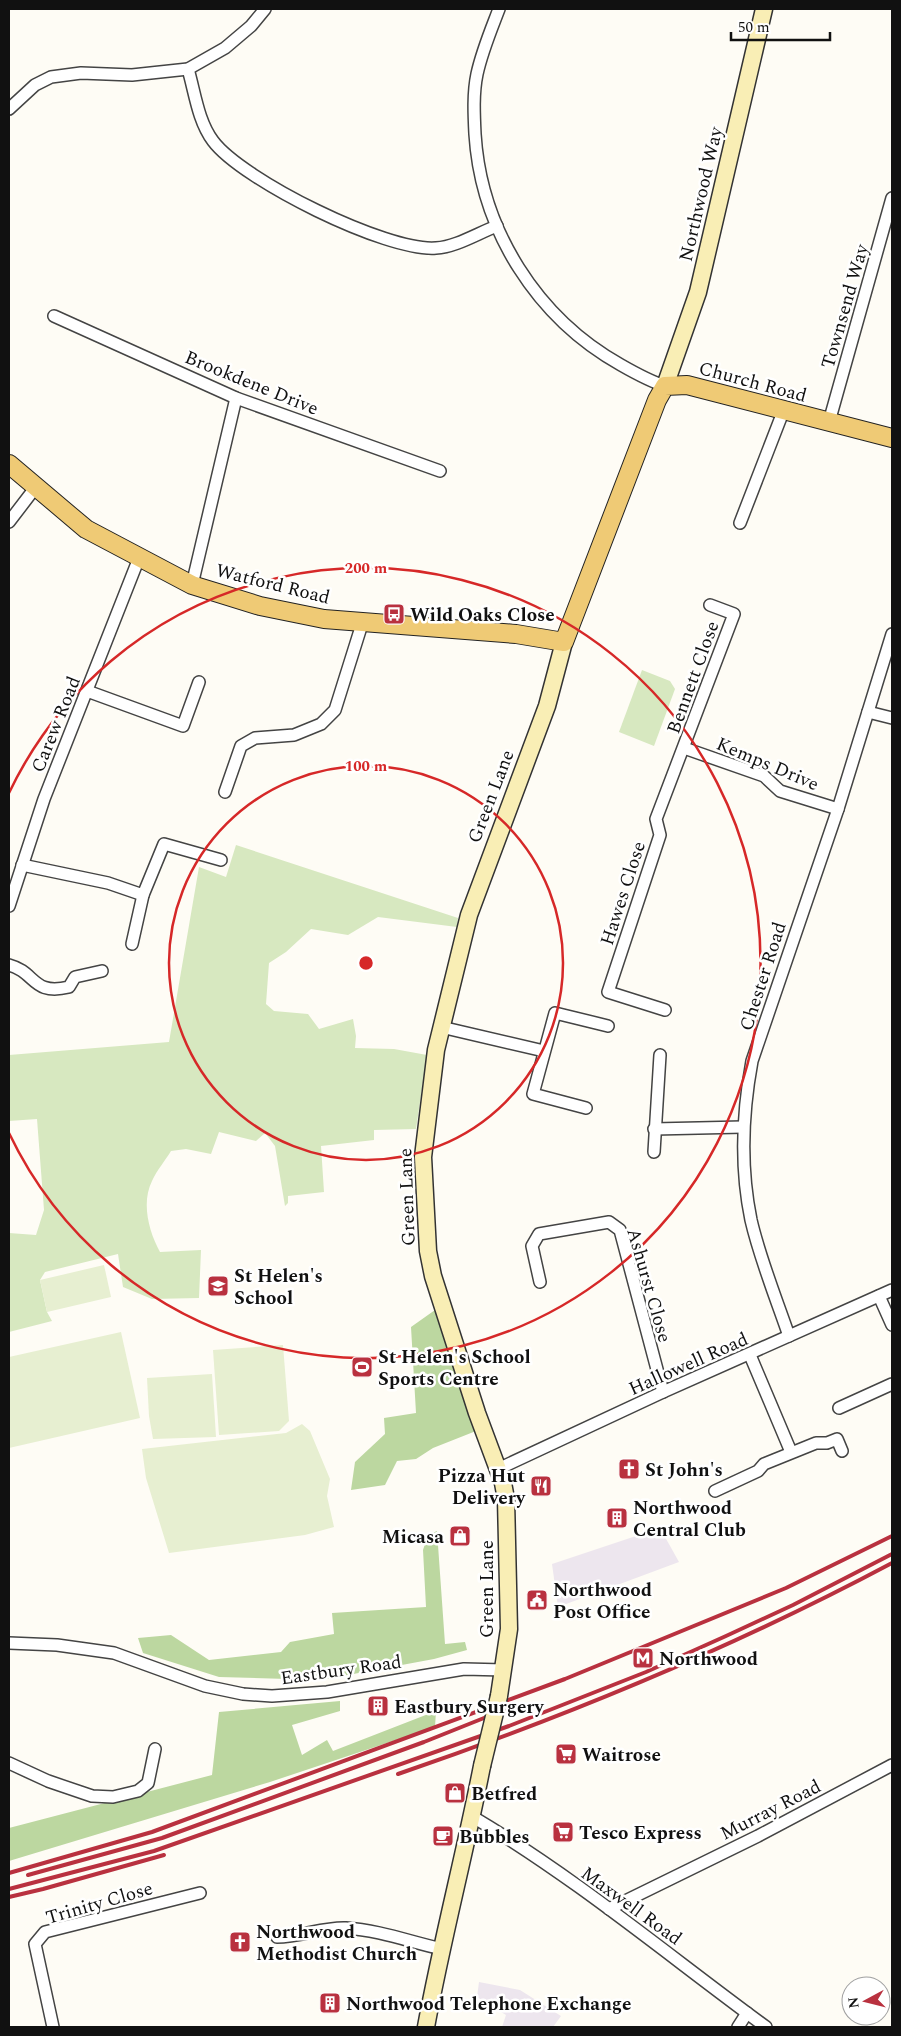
<svg xmlns="http://www.w3.org/2000/svg" width="901" height="2036" viewBox="0 0 901 2036" font-family="Spectral,serif">
  <rect width="100%" height="100%" fill="#fefcf5"/>
  <!-- industrial -->
  <g fill="#ede6ee">
    <path d="M660,1528L679,1562L558,1607L552,1564Z"/>
    <path d="M479,1982L520,1990L561,2016L553,2027H502L506,2015L477,1997Z"/>
  </g>
  <!-- green -->
  <g fill="#d7e8c0">
    <path d="M642,670L670,681L675,689L654,746L619,732Z"/>
    <path d="M236,845L458,918L457,927L378,917L348,935L311,929L286,952L269,963L266,1004L274,1011L308,1014L319,1029L353,1019L356,1036L355,1048L394,1049L427,1055L416,1129L374,1130V1140L321,1146L324,1192L288,1196V1203L285,1206L275,1146L265,1133L256,1141L219,1132L211,1154L186,1149L171,1151C165,1161 157,1170 152,1181C141,1203 149,1232 160,1252L201,1250L199,1298L152,1299L123,1287L118,1254L45,1272L40,1280L47,1312L52,1321L9,1332V1233L36,1235L44,1210L37,1119L9,1121V1055L169,1042L199,867L226,877Z"/>
  </g>
  <!-- forest -->
  <g fill="#bcd7a0">
    <path d="M435,1310L476,1431L433,1448L416,1459L397,1461L385,1485L351,1490L355,1462L385,1434L384,1418L416,1413L411,1327Z"/>
    <path d="M437,1531L445,1644L465,1642L467,1650L434,1659L321,1680L219,1677L143,1653L138,1638L171,1635L209,1660L281,1652L290,1642L334,1634L332,1613L426,1607L423,1550L428,1535Z"/>
    <path d="M340,1701V1711L292,1725L302,1755L327,1740L333,1751L436,1711L435,1727L270,1782L9,1861V1828L212,1775L219,1712Z"/>
  </g>
  <!-- pitch -->
  <g fill="#e7efd1">
    <path d="M104,1265L111,1297L47,1312L40,1280Z"/>
    <path d="M121,1332L140,1418L9,1448V1357Z"/>
    <path d="M283,1345L289,1421L279,1431L219,1435L213,1350Z"/>
    <path d="M212,1374L216,1437L153,1439L149,1416L147,1378Z"/>
    <path d="M302,1424L310,1431L330,1479L327,1496L334,1527L305,1535L169,1553L146,1478L142,1449L286,1433Z"/>
  </g>
  <g fill="none" stroke-linecap="round" stroke-linejoin="round">
    <!-- street casing -->
    <g stroke="#444" stroke-width="14">
      <g id="street">
        <path d="M499,9C491,30 482,51 477,74C473,93 474,114 475,134C481,230 537,318 621,365C635,373 649,381 665,386"/>
        <path d="M188,69C195,93 198,121 213,141C242,180 387,252 436,248C456,247 478,233 497,226"/>
        <path d="M9,109L35,85L51,77L81,73L132,75L188,69L225,48L251,26L265,9"/>
        <path d="M54,316L236,398L440,471"/>
        <path d="M829,422L892,198"/>
        <path d="M9,522L35,488"/>
        <path d="M740,523L783,412"/>
        <path d="M192,585L236,398"/>
        <path d="M87,691L183,726L199,682"/>
        <path d="M868,712L892,718"/>
        <path d="M684,748L764,776L780,791L838,809"/>
        <path d="M225,792L241,746L255,738L294,735L321,724L335,710L362,624"/>
        <path d="M22,865L108,883L143,895L164,844L221,860"/>
        <path d="M9,906L44,799L139,558"/>
        <path d="M132,944L143,895"/>
        <path d="M9,965C36,972 32,996 69,987L75,977L102,971"/>
        <path d="M665,1010L608,992L660,835L656,819L734,614L710,605"/>
        <path d="M441,1027L544,1051"/>
        <path d="M586,1108L533,1094L555,1013L608,1026"/>
        <path d="M654,1129L743,1127"/>
        <path d="M654,1152L660,1055"/>
        <path d="M540,1282L532,1246L539,1234L609,1222L620,1230L663,1392"/>
        <path d="M879,1296L892,1325"/>
        <path d="M789,1336C776,1298 760,1259 751,1220C740,1167 742,1115 752,1061L838,809L892,634"/>
        <path d="M750,1355L791,1452"/>
        <path d="M839,1408L892,1384"/>
        <path d="M498,1469L663,1392L892,1290"/>
        <path d="M715,1491L758,1471L764,1464L816,1443H827L837,1439L842,1451"/>
        <path d="M9,1643L57,1645L114,1653L205,1686L243,1694L272,1696L327,1692L464,1669L504,1670"/>
        <path d="M9,1763L48,1781L92,1796L113,1797L138,1791L148,1783L155,1749"/>
        <path d="M473,1817C576,1878 669,1956 766,2027"/>
        <path d="M609,1909L758,1836L892,1765"/>
        <path d="M277,1937C301,1937 323,1927 346,1928C378,1930 411,1942 442,1949"/>
        <path d="M53,2027L35,1944L45,1932L200,1893"/>
        <path d="M738,2027L747,2013"/>
      </g>
    </g>
    <!-- secondary casing -->
    <g stroke="#333" stroke-width="19">
      <g id="secondary">
        <path d="M665,386L698,292L764,9"/>
        <path d="M499,1696L509,1629L506,1499L503,1483L477,1413L433,1276L428,1251L423,1157L436,1050L469,915L547,706L564,642"/>
        <path d="M426,2027C442,1940 465,1853 482,1766"/>
      </g>
    </g>
    <!-- primary casing -->
    <g stroke="#222" stroke-width="20">
      <path id="primary" d="M9,464L86,529L192,585L260,606L324,619L516,634L564,642L657,400L665,386L687,385L892,438"/>
    </g>
    <!-- street -->
    <use href="#street" stroke="#fff" stroke-width="11"/>
    <!-- secondary -->
    <use href="#secondary" stroke="#f9eeb5" stroke-width="16"/>
    <!-- primary -->
    <use href="#primary" stroke="#efca75" stroke-width="18"/>
    <!-- rail -->
    <g stroke="#b9313f" stroke-width="4">
      <path d="M398,1774C568,1716 734,1647 892,1563"/>
      <path d="M9,1873L152,1832L565,1679L786,1588L892,1536"/>
      <path d="M28,1875L162,1838L424,1742L504,1710"/>
      <path d="M9,1889L154,1851L509,1726L646,1672L726,1636L793,1605L892,1554"/>
      <path d="M9,1897L43,1889L164,1855"/>
    </g>
    <!-- secondary-bridge casing -->
    <g stroke="#333" stroke-width="19" stroke-linecap="butt">
      <path id="secondary-bridge" d="M482,1766L499,1696"/>
    </g>
    <!-- secondary-bridge -->
    <use href="#secondary-bridge" stroke="#f9eeb5" stroke-width="16"/>
  </g>
  <!-- distance rings -->
  <g fill="none" stroke="#d62828" stroke-width="2.5">
    <circle cx="366" cy="963" r="197"/>
    <path d="M9 793A395 395 0 1 1 9 1133"/>
  </g>
  <!-- icons -->
  <defs>
    <g id="bus-square" transform="scale(1.125)"><rect x="-9" y="-9" width="18" height="18" rx="4" fill="#b9313f" stroke="#fff"/><path d="M-5-6H5V4H4V6H2V4H-2V6H-4V4H-5ZM-3.5-4V0h7V-4ZM-3.5 1.2v1.5H-2V1.2ZM2 1.2v1.5H3.5V1.2Z" fill="#fff"/></g>
    <g id="school-square" transform="scale(1.125)"><rect x="-9" y="-9" width="18" height="18" rx="4" fill="#b9313f" stroke="#fff"/><path d="M0-5L7-2L0 1L-7-2ZM-4 1L0 2.5L4 1V4Q0 6-4 4Z" fill="#fff"/></g>
    <g id="stadium-square" transform="scale(1.125)"><rect x="-9" y="-9" width="18" height="18" rx="4" fill="#b9313f" stroke="#fff"/><path d="M0-5a6.5 5 0 1 0 0 10a6.5 5 0 1 0 0-10ZM-3.5-1.8h7v3.6h-7Z" fill="#fff"/></g>
    <g id="church-square" transform="scale(1.125)"><rect x="-9" y="-9" width="18" height="18" rx="4" fill="#b9313f" stroke="#fff"/><path d="M-1.2-6h2.4v3.5h3.3v2.4h-3.3V6h-2.4V-.1h-3.3v-2.4h3.3Z" fill="#fff"/></g>
    <g id="restaurant-square" transform="scale(1.125)"><rect x="-9" y="-9" width="18" height="18" rx="4" fill="#b9313f" stroke="#fff"/><path d="M-5-6h1v4h1v-4h1v4h1v-4h1v5L-1.5 .5V6h-2V.5L-5-1ZM5-6V6H3V1.5H1.5Q1.5-4 5-6Z" fill="#fff"/></g>
    <g id="building-square" transform="scale(1.125)"><rect x="-9" y="-9" width="18" height="18" rx="4" fill="#b9313f" stroke="#fff"/><path d="M-4-6H4V6H1V3H-1V6H-4ZM-2.5-4.3h1.7v1.8h-1.7ZM.8-4.3h1.7v1.8H.8ZM-2.5-1h1.7V.8h-1.7ZM.8-1h1.7V.8H.8Z" fill="#fff"/></g>
    <g id="shop-square" transform="scale(1.125)"><rect x="-9" y="-9" width="18" height="18" rx="4" fill="#b9313f" stroke="#fff"/><path d="M-5-2.5h2.3a2.7 3.5 0 0 1 5.4 0H5L5.5 6h-11ZM-1.5-2.5h3a1.5 2.3 0 0 0-3 0Z" fill="#fff"/></g>
    <g id="civic-square" transform="scale(1.125)"><rect x="-9" y="-9" width="18" height="18" rx="4" fill="#b9313f" stroke="#fff"/><path d="M-.6-6.5H3V-4.5H.6V-3L4-1V1h2V6H-6V1h2V-1L-.6-3ZM-1.2 2.5V6h2.4V2.5Z" fill="#fff"/></g>
    <g id="metro-square" transform="scale(1.125)"><rect x="-9" y="-9" width="18" height="18" rx="4" fill="#b9313f" stroke="#fff"/><path d="M-5.5 5V-5H-3L0 0L3-5H5.5V5H3V-.5L0 4L-3-.5V5Z" fill="#fff"/></g>
    <g id="supermarket-square" transform="scale(1.125)"><rect x="-9" y="-9" width="18" height="18" rx="4" fill="#b9313f" stroke="#fff"/><path d="M-6-5.5h2.5l.6 2H6L4.5 2H-2.5L-4.4-4H-6ZM-1.5 3.2a1.3 1.3 0 1 0 .1 0ZM3 3.2a1.3 1.3 0 1 0 .1 0Z" fill="#fff"/></g>
    <g id="cafe-square" transform="scale(1.125)"><rect x="-9" y="-9" width="18" height="18" rx="4" fill="#b9313f" stroke="#fff"/><path d="M-5.5-4.5H6V0H3Q3 3.5 0 3.5H-2.5Q-5.5 3.5-5.5 0ZM3-3.2v2h1.7v-2ZM-6 4.5H4V6H-6Z" fill="#fff"/></g>
  </defs>
  <g fill-rule="evenodd">
    <use href="#bus-square" x="394" y="614"/>
    <use href="#school-square" x="218" y="1286"/>
    <use href="#stadium-square" x="362" y="1367"/>
    <use href="#church-square" x="629" y="1469"/>
    <use href="#restaurant-square" x="541" y="1486"/>
    <use href="#building-square" x="617" y="1518"/>
    <use href="#shop-square" x="460" y="1536"/>
    <use href="#civic-square" x="537" y="1600"/>
    <use href="#metro-square" x="643" y="1658"/>
    <use href="#building-square" x="378" y="1706"/>
    <use href="#supermarket-square" x="566" y="1754"/>
    <use href="#shop-square" x="455" y="1793"/>
    <use href="#supermarket-square" x="563" y="1832"/>
    <use href="#cafe-square" x="443" y="1836"/>
    <use href="#church-square" x="240" y="1942"/>
    <use href="#building-square" x="330" y="2003"/>
  </g>
  <g text-anchor="middle" stroke-width="5" stroke-linejoin="round" paint-order="stroke">
    <!-- street labels -->
    <g font-size="19" fill="#111" stroke="#fff">
      <text transform="translate(700 194) rotate(-77)" y="7">Northwood Way</text>
      <text transform="translate(844 306) rotate(-74)" y="7">Townsend Way</text>
      <text transform="translate(753 381) rotate(15)" y="7">Church Road</text>
      <text transform="translate(252 382) rotate(22)" y="7">Brookdene Drive</text>
      <text transform="translate(273 583) rotate(14)" y="7">Watford Road</text>
      <text transform="translate(692 677) rotate(-70)" y="7">Bennett Close</text>
      <text transform="translate(55 724) rotate(-68)" y="7">Carew Road</text>
      <text transform="translate(768 763) rotate(23)" y="7">Kemps Drive</text>
      <text transform="translate(490 796) rotate(-69)" y="7">Green Lane</text>
      <text transform="translate(622 893) rotate(-72)" y="7">Hawes Close</text>
      <text transform="translate(762 976) rotate(-72)" y="7">Chester Road</text>
      <text transform="translate(406 1197) rotate(-92)" y="7">Green Lane</text>
      <text transform="translate(650 1285) rotate(74)" y="7">Ashurst Close</text>
      <text transform="translate(688 1363) rotate(-24)" y="7">Hallowell Road</text>
      <text transform="translate(486 1589) rotate(-90)" y="7">Green Lane</text>
      <text transform="translate(341 1669) rotate(-8)" y="7">Eastbury Road</text>
      <text transform="translate(770 1809) rotate(-27)" y="7">Murray Road</text>
      <text transform="translate(99 1902) rotate(-16)" y="7">Trinity Close</text>
      <text transform="translate(632 1905) rotate(36)" y="7">Maxwell Road</text>
    </g>
    <!-- poi labels -->
    <g font-size="19" font-weight="bold" fill="#111" stroke="#fff" text-anchor="start">
      <text x="410" y="621">Wild Oaks Close</text>
      <text x="234" y="1282">St Helen's<tspan x="234" dy="22">School</tspan></text>
      <text x="378" y="1363">St Helen's School<tspan x="378" dy="22">Sports Centre</tspan></text>
      <text x="645" y="1476">St John's</text>
      <text x="525" y="1482" text-anchor="end">Pizza Hut<tspan x="525" dy="22">Delivery</tspan></text>
      <text x="633" y="1514">Northwood<tspan x="633" dy="22">Central Club</tspan></text>
      <text x="444" y="1543" text-anchor="end">Micasa</text>
      <text x="553" y="1596">Northwood<tspan x="553" dy="22">Post Office</tspan></text>
      <text x="659" y="1665">Northwood</text>
      <text x="394" y="1713">Eastbury Surgery</text>
      <text x="582" y="1761">Waitrose</text>
      <text x="471" y="1800">Betfred</text>
      <text x="579" y="1839">Tesco Express</text>
      <text x="459" y="1843">Bubbles</text>
      <text x="256" y="1938">Northwood<tspan x="256" dy="22">Methodist Church</tspan></text>
      <text x="346" y="2010">Northwood Telephone Exchange</text>
    </g>
  </g>
  <circle cx="366" cy="963" r="8" fill="#d62828" stroke="#fff" stroke-width="2.5"/>
  <g font-size="15" text-anchor="middle" font-weight="bold" fill="#d62828" stroke="#fff" stroke-width="5" stroke-linejoin="round" paint-order="stroke">
    <text x="366" y="573">200 m</text>
    <text x="366" y="771">100 m</text>
  </g>
  <!-- border -->
  <rect width="901" height="2036" fill="none" stroke="#111111" stroke-width="20"/>
  <!-- north arrow -->
  <g transform="translate(866 2001) rotate(263)"><circle r="24" fill="#ffffff" stroke="#a0a0a0"/>
  <path d="M0-4L9 19L0 12L-9 19Z" fill="#b9313f"/>
  <text y="-8" font-size="14" font-weight="bold" text-anchor="middle" fill="#111111">N</text>
  </g>
  <!-- scale -->
  <path d="M731 32v8h99v-8" fill="none" stroke="#111111" stroke-width="2.5"/>
  <text x="738" y="32" font-size="15" fill="#111111" stroke="#ffffff" stroke-width="4" paint-order="stroke">50 m</text>
</svg>
